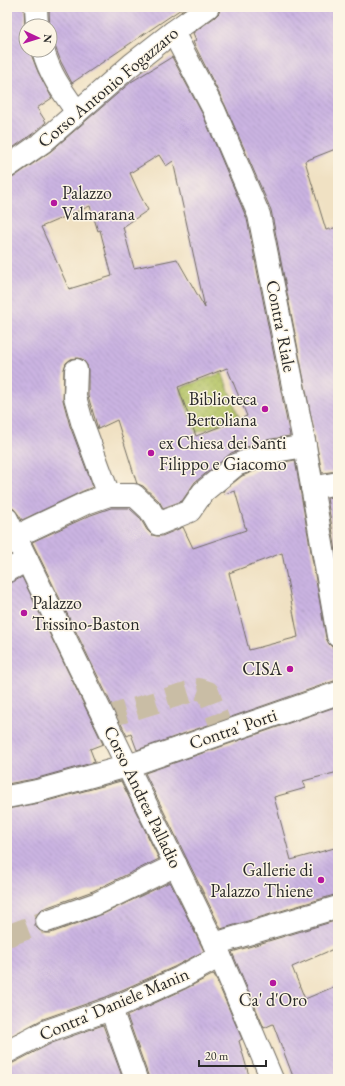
<svg xmlns="http://www.w3.org/2000/svg" width="345" height="1086" viewBox="0 0 345 1086" font-family="'EB Garamond',serif">
  <defs>
    <pattern id="grass-dots" width="8" height="8" patternUnits="userSpaceOnUse"><rect width="8" height="8" fill="#b5c568"/><path d="M2 2h.1M6 6h.1" fill="none" stroke="#9ca95a" stroke-width="1.8" stroke-linecap="round"/></pattern>
    <pattern id="building-back-hatch" width="6" height="6" patternUnits="userSpaceOnUse"><rect width="6" height="6" fill="#cbb4e2"/><path d="M-1 5l2 2M0 0l6 6M5-1l2 2" fill="none" stroke="#ae9bc2"/></pattern>
  </defs>
  <rect width="100%" height="100%" fill="#fcf5e5"/>
  <filter id="ink" filterUnits="userSpaceOnUse"><feTurbulence type="fractalNoise" baseFrequency=".025" numOctaves="2"/><feDisplacementMap in="SourceGraphic" scale="8" xChannelSelector="R" yChannelSelector="G"/><feConvolveMatrix kernelMatrix="1 2 1 2 8 2 1 2 1" color-interpolation-filters="sRGB"/></filter>
  <filter id="wash" filterUnits="userSpaceOnUse"><feTurbulence type="fractalNoise" baseFrequency=".012" numOctaves="4" result="noise"/><feDisplacementMap in="SourceGraphic" scale="16" xChannelSelector="R" yChannelSelector="G"/><feGaussianBlur stdDeviation="0.9" result="paint"/><feColorMatrix in="noise" values="0 0 0 0 0 0 0 0 0 0 0 0 0 0 0 0 0 1.4 0 .05"/><feComposite in="paint" operator="in"/></filter>
  <g filter="url(#wash)">
    <rect width="100%" height="100%" fill="#f0e1c3"/>
    <!-- grass -->
    <path fill="url(#grass-dots)" stroke="#70784a" d="M222,373L239,417L196,433L180,388Z"/>
    <g id="blocks">
      <!-- building -->
      <g fill="url(#building-back-hatch)" fill-rule="evenodd">
        <path d="M7,7H24L25,27L26,31V50H31V54L38,72L52,98L37,108L46,122L35,132L7,152Z"/>
        <path d="M49,7H186L181,11V9L72,83L61,62L55,46L50,40Z"/>
        <path d="M220,7H338V148L305,161L326,230L338,227V471L322,473L271,210L225,105L193,42L196,40L193,33L215,17L219,13Z"/>
        <path d="M172,57L203,115L247,219L290,436L266,440L231,453L216,466L215,465L214,467L195,482L182,501L163,508L159,501L143,486L137,484L117,420L98,429L88,396V370L87,365L82,359L77,358L71,359L66,363L64,369L63,400L70,426L93,487L81,492L22,520L18,514L14,509L8,507L7,504V179L14,177L51,151L131,82ZM159,155L166,166L173,161L205,308L177,259L134,268L123,227L148,210L140,195L130,173ZM90,206L98,231L100,230L112,276L69,289L41,227ZM227,368L247,416L196,436L178,387Z"/>
        <path d="M295,460L326,638L329,644L333,648H338V681H334L137,750L131,734L127,736L32,542L91,515L111,508H129L140,518L147,530L152,535L157,536H162L183,527L193,548L246,530L235,491L224,494L223,491L242,476L273,464ZM282,553L298,637L249,650L229,573Z"/>
        <path d="M338,496V563L327,498Z"/>
        <path d="M22,577L103,744L90,749L95,762L34,779L7,784V583L13,582Z"/>
        <path d="M338,706V772L303,781L306,788L274,797L291,860L338,847V895H334L221,929L145,773Z"/>
        <path d="M121,781L159,859L93,891L42,909L38,913L35,918V926L39,930L44,933H51L103,914L170,882L204,951L174,967L106,997L43,1019L7,1038V809L40,803Z"/>
        <path d="M338,920V947L292,967L305,999L338,985V1079H294L273,1024L264,1028L232,952Z"/>
        <path d="M214,974L242,1039L239,1041L250,1079H148V1075L127,1016L185,989Z"/>
        <path d="M103,1025L123,1079H7V1064L13,1063L52,1043Z"/>
      </g>
    </g>
  </g>
  <g filter="url(#ink)">
    <use href="#blocks" fill-opacity="0" stroke="#706b60" stroke-width="1"/>
    <g fill="none" stroke-linecap="round" stroke-linejoin="round">
      <!-- street-tunnel -->
      <g stroke="#c9bda5" stroke-width="22" stroke-dasharray="22 11" stroke-linecap="butt">
        <path d="M104,718L199,689L208,692L223,732"/>
        <path d="M7,936L47,921"/>
      </g>
      <!-- street casing -->
      <g stroke="#706b60" stroke-width="24">
        <g id="street">
          <path d="M36,7L37,26"/>
          <path d="M173,32L214,110L259,215L305,446L338,636"/>
          <path d="M43,50C50,75 62,91 77,112"/>
          <path d="M7,167L43,142L131,65L173,32L208,7"/>
          <path d="M76,370L75,397L82,422L109,495"/>
          <path d="M312,488L338,483"/>
          <path d="M7,519L220,956L272,1079"/>
          <path d="M29,530L86,503L109,495H134L150,510L158,524L190,511L203,492L236,465L270,452L305,446"/>
          <path d="M7,571L27,560"/>
          <path d="M7,797L37,791L128,766L338,693"/>
          <path d="M47,921L98,903L176,865"/>
          <path d="M214,944L338,907"/>
          <path d="M111,1009L136,1079"/>
          <path d="M7,1052L47,1031L111,1009L180,978L220,956"/>
        </g>
      </g>
      <!-- street -->
      <use href="#street" stroke="#fff" stroke-width="22"/>
    </g>
  </g>
  <!-- markers -->
  <g fill="#b5179e" stroke="#fcf5e5" stroke-width="1.5">
    <circle cx="54" cy="203" r="4"/>
    <circle cx="265" cy="409" r="4"/>
    <circle cx="151" cy="453" r="4"/>
    <circle cx="24" cy="613" r="4"/>
    <circle cx="290" cy="669" r="4"/>
    <circle cx="321" cy="880" r="4"/>
    <circle cx="273" cy="983" r="4"/>
  </g>
  <g text-anchor="middle" stroke-width="3" stroke-linejoin="round" paint-order="stroke">
    <!-- street labels -->
    <g font-size="18" fill="#2b2b2b" stroke="#fcf5e5">
      <text transform="translate(108 87) rotate(-40)" y="6">Corso Antonio Fogazzaro</text>
      <text transform="translate(281 326) rotate(79)" y="6">Contra' Riale</text>
      <text transform="translate(233 729) rotate(-19)" y="6">Contra' Porti</text>
      <text transform="translate(143 797) rotate(64)" y="6">Corso Andrea Palladio</text>
      <text transform="translate(114 1004) rotate(-23)" y="6">Contra' Daniele Manin</text>
    </g>
    <!-- poi labels -->
    <g font-size="18" fill="#2b2b2b" stroke="#fcf5e5" text-anchor="start">
      <text x="62" y="199">Palazzo<tspan x="62" dy="21">Valmarana</tspan></text>
      <text x="257" y="405" text-anchor="end">Biblioteca<tspan x="257" dy="21">Bertoliana</tspan></text>
      <text x="159" y="449">ex Chiesa dei Santi<tspan x="159" dy="21">Filippo e Giacomo</tspan></text>
      <text x="32" y="609">Palazzo<tspan x="32" dy="21">Trissino-Baston</tspan></text>
      <text x="282" y="675" text-anchor="end">CISA</text>
      <text x="313" y="876" text-anchor="end">Gallerie di<tspan x="313" dy="21">Palazzo Thiene</tspan></text>
      <text x="273" y="1006" text-anchor="middle">Ca' d'Oro</text>
    </g>
  </g>
  <!-- margin -->
  <rect width="345" height="1086" fill="none" stroke="#fcf5e5" stroke-width="24"/>
  <!-- north arrow -->
  <g transform="translate(38 38) rotate(94)"><circle r="19" fill="#fcf5e5" stroke="#a8a49b"/>
  <path d="M0-3L7 15L0 10L-7 15Z" fill="#b5179e"/>
  <text y="-6" font-size="11" font-weight="bold" text-anchor="middle" fill="#2b2b2b">N</text>
  </g>
  <!-- scale -->
  <path d="M199 1060v6h67v-6" fill="none" stroke="#2b2b2b" stroke-width="2"/>
  <text x="205" y="1060" font-size="12" fill="#2b2b2b" stroke="#fcf5e5" stroke-width="3" paint-order="stroke">20 m</text>
</svg>
